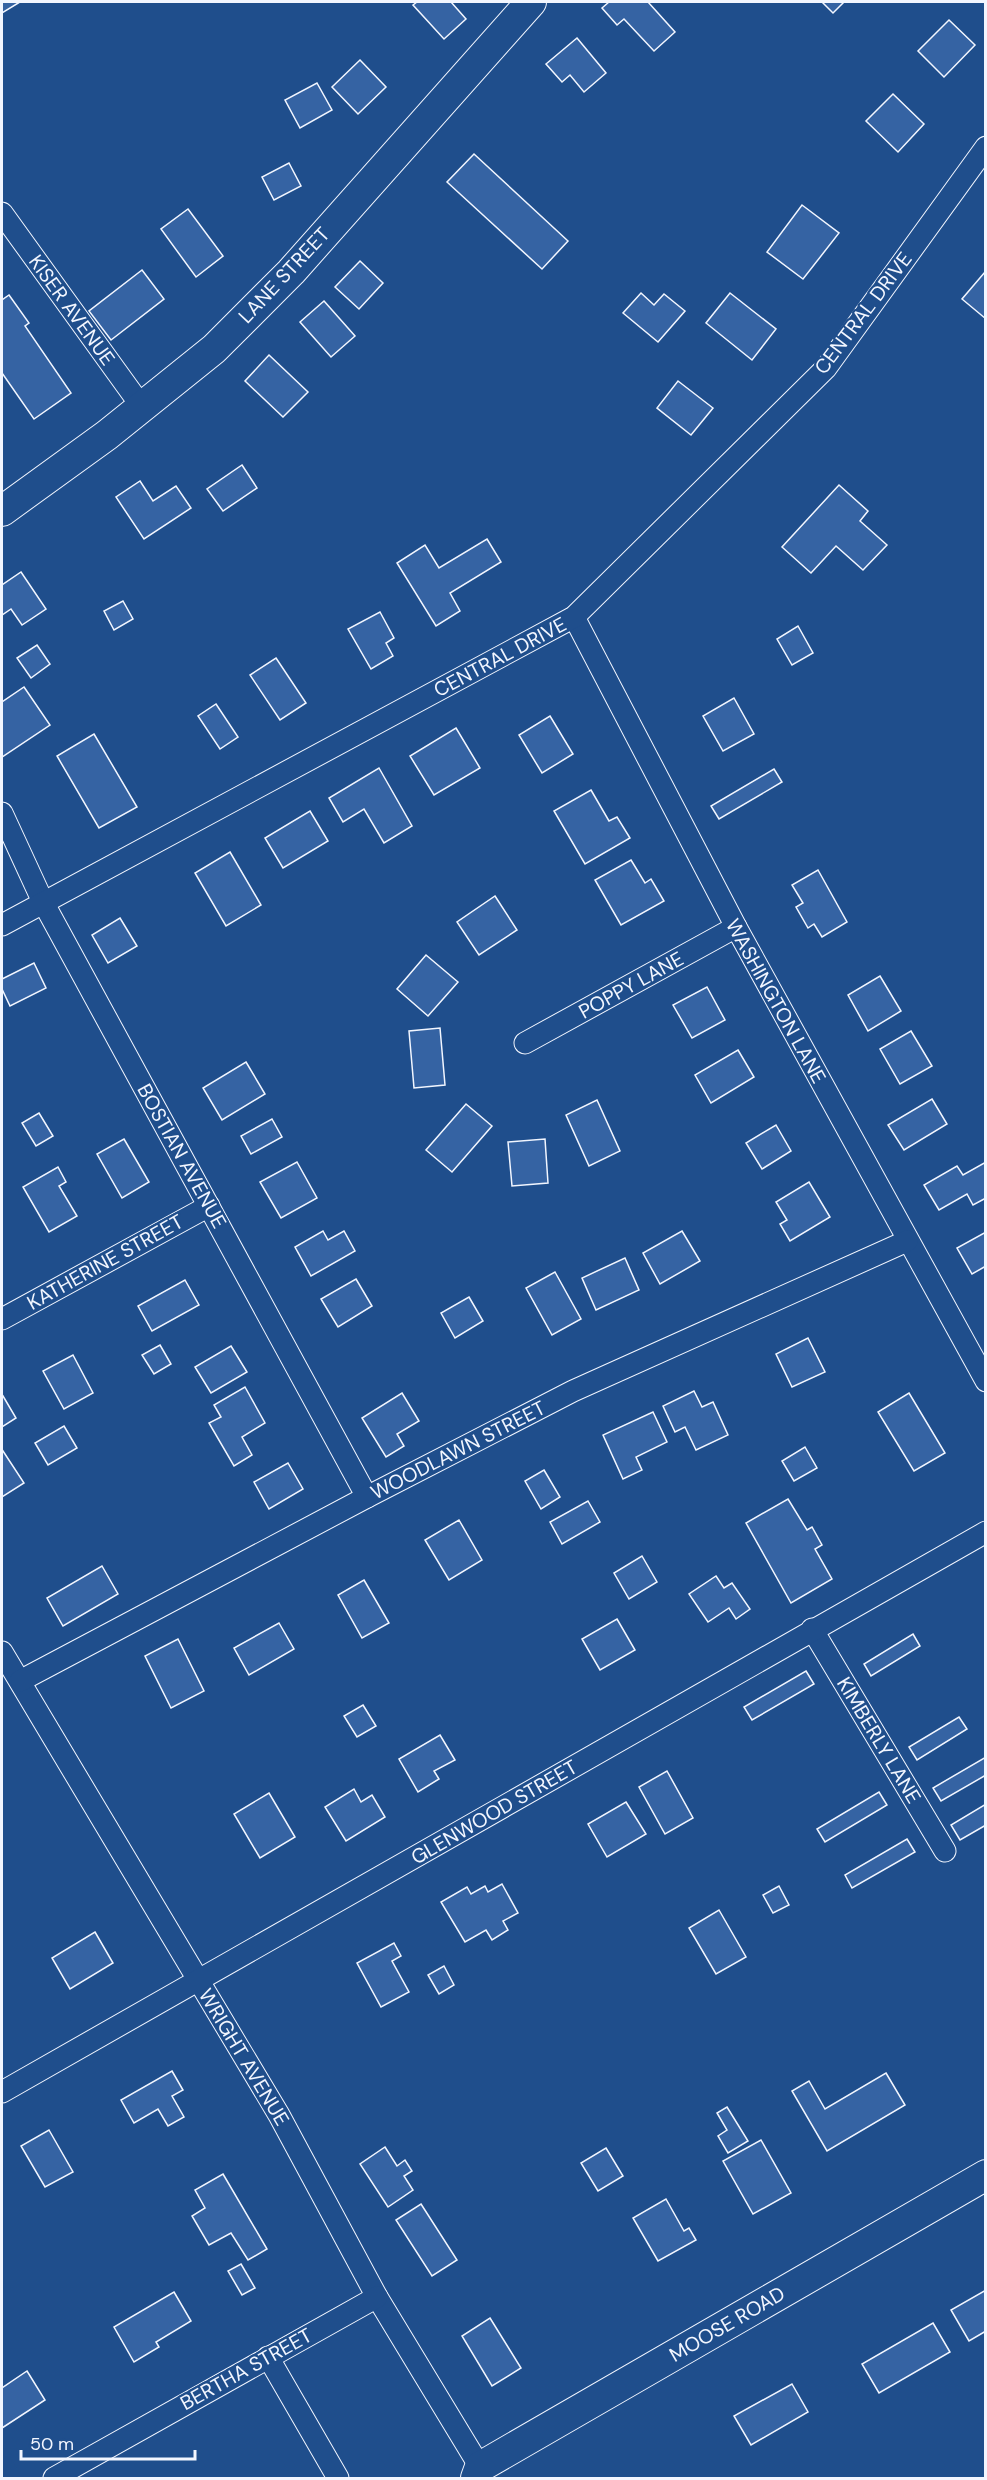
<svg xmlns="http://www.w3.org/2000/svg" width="987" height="2480" viewBox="0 0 987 2480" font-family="'DM Sans',sans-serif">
  <rect width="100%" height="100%" fill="#1f4e8c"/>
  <!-- building -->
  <g fill="#3563a3" stroke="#f2f6ff" stroke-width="1.5">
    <path d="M2,2H20L2,13Z"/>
    <path d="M417,2H451L466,19L444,39L413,5Z"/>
    <path d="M609,2H648L675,32L654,51L624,19L617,25L602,8Z"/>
    <path d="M822,2H844L833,13Z"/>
    <path d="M949,20L975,45L944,77L918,51Z"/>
    <path d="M577,38L606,73L584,92L570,75L562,82L546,64Z"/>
    <path d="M360,60L386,87L358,114L332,87Z"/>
    <path d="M317,83L332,110L300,128L285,100Z"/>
    <path d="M893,94L924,124L898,152L866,121Z"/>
    <path d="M474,154L568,241L542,269L447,182Z"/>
    <path d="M289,163L301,186L274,200L262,177Z"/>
    <path d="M802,205L839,233L803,279L767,252Z"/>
    <path d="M188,209L223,256L196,277L161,229Z"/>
    <path d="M360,261L383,283L359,309L335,287Z"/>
    <path d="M142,270L164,299L111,340L89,311Z"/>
    <path d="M985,272H986V319L962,299Z"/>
    <path d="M641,293L654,305L664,294L685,311L658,342L623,313Z"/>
    <path d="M730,293L776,329L752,360L706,323Z"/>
    <path d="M9,295L29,323L25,326L71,393L34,419L2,373V300Z"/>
    <path d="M324,301L355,336L331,357L300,322Z"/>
    <path d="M269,355L308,392L283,417L245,381Z"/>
    <path d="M678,381L713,408L691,435L657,408Z"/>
    <path d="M242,465L257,488L223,511L207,489Z"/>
    <path d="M140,481L153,501L176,486L191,508L144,539L116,497Z"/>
    <path d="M839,485L868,511L860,521L887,545L863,570L836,546L811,573L782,547Z"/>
    <path d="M487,539L501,562L450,593L460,611L436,626L397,563L425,545L439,568Z"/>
    <path d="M21,572L46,609L22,625L11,609L2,615V585Z"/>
    <path d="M123,601L133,619L114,630L104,611Z"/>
    <path d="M380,612L394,638L386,643L393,656L371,669L348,629Z"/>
    <path d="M798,626L813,653L792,665L777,639Z"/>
    <path d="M37,645L50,664L31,678L17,658Z"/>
    <path d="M276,658L306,703L280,720L250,675Z"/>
    <path d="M24,687L50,725L2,757V702Z"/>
    <path d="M734,698L754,734L723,751L703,716Z"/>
    <path d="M216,704L238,737L220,749L198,716Z"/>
    <path d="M550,716L573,754L542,773L519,735Z"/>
    <path d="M456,728L480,768L434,795L410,756Z"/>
    <path d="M94,734L137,807L99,828L57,756Z"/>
    <path d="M379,768L412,826L384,843L364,809L343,822L329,798Z"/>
    <path d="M774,769L782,782L719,819L711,806Z"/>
    <path d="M591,790L609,821L617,817L630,838L585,864L554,811Z"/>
    <path d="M310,811L328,841L283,868L265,838Z"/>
    <path d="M230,852L261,905L226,926L195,873Z"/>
    <path d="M631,860L645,883L651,879L664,901L621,925L595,880Z"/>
    <path d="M818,870L847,922L822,937L814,924L808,928L796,907L803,903L792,885Z"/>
    <path d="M495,896L517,930L479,955L457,922Z"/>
    <path d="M120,918L137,946L108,963L92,935Z"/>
    <path d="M426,955L458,982L428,1016L397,989Z"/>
    <path d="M34,963L46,988L10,1006L2,989V979Z"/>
    <path d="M880,976L901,1011L868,1031L848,995Z"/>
    <path d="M707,987L725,1020L692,1038L673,1005Z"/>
    <path d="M440,1028L445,1085L414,1088L409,1031Z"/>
    <path d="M911,1031L932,1066L900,1084L880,1049Z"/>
    <path d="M738,1050L754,1077L711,1103L695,1075Z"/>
    <path d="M246,1062L265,1094L222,1120L203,1088Z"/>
    <path d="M932,1099L947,1124L904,1150L888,1125Z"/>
    <path d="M597,1100L620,1151L589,1166L566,1115Z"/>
    <path d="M466,1104L492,1126L452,1172L426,1150Z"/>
    <path d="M39,1113L53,1136L36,1146L22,1123Z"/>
    <path d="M272,1119L282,1137L251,1154L241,1136Z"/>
    <path d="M776,1125L791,1151L762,1169L746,1143Z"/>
    <path d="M124,1139L149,1182L122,1198L97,1154Z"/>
    <path d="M545,1139L548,1183L512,1186L508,1142Z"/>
    <path d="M297,1162L317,1198L281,1218L260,1182Z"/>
    <path d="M986,1162V1198L973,1205L967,1194L939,1210L924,1185L957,1166L963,1175Z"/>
    <path d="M58,1167L66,1182L59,1186L77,1216L49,1232L23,1187Z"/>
    <path d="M809,1182L830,1217L790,1241L780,1224L787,1220L776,1202Z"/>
    <path d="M323,1231L328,1240L344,1231L355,1251L311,1276L295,1247Z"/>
    <path d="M682,1231L700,1261L660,1284L643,1253Z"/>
    <path d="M986,1232V1266L972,1274L957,1248Z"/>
    <path d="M625,1258L639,1290L596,1310L582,1278Z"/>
    <path d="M555,1272L581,1319L552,1335L526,1288Z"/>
    <path d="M356,1279L372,1306L338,1327L321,1299Z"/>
    <path d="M185,1280L199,1305L152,1331L138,1306Z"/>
    <path d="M469,1297L483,1321L455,1338L441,1313Z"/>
    <path d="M808,1338L825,1372L792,1387L776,1354Z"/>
    <path d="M160,1345L171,1364L154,1374L142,1355Z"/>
    <path d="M231,1346L247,1372L211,1393L195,1367Z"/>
    <path d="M73,1355L93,1393L64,1409L43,1371Z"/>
    <path d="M245,1387L265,1423L242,1437L252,1455L234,1466L209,1423L221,1417L214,1405Z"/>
    <path d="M694,1391L702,1407L713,1402L728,1435L696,1450L685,1427L675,1432L663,1406Z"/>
    <path d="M402,1393L419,1421L397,1434L404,1446L386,1457L362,1418Z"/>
    <path d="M909,1393L945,1453L914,1471L878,1412Z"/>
    <path d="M3,1396L16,1418L2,1427V1397Z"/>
    <path d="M653,1412L667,1442L636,1457L642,1470L623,1479L603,1435Z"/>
    <path d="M64,1426L77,1448L48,1465L35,1443Z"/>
    <path d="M805,1447L817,1468L794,1481L782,1461Z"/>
    <path d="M3,1451L24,1483L2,1497V1452Z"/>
    <path d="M288,1463L303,1489L269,1509L254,1482Z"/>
    <path d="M544,1470L560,1497L541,1509L525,1481Z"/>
    <path d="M788,1499L807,1530L812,1527L822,1545L815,1549L832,1579L791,1603L746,1523Z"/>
    <path d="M588,1501L600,1522L562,1544L550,1522Z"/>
    <path d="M459,1520L482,1560L449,1580L425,1540Z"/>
    <path d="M642,1556L657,1582L629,1599L614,1573Z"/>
    <path d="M102,1566L118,1594L63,1626L47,1598Z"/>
    <path d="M716,1576L724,1588L732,1583L750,1609L736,1619L729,1608L708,1622L689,1594Z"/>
    <path d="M364,1580L389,1623L362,1638L338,1595Z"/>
    <path d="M617,1619L635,1650L600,1670L582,1639Z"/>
    <path d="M279,1623L294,1649L249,1675L234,1648Z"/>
    <path d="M913,1634L920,1646L871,1676L864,1664Z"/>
    <path d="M178,1639L204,1691L171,1708L145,1656Z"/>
    <path d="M806,1671L814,1684L752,1720L744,1707Z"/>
    <path d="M363,1705L376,1726L357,1737L344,1716Z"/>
    <path d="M959,1717L967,1729L917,1760L909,1747Z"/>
    <path d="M440,1735L455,1760L434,1771L439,1779L418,1792L399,1759Z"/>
    <path d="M986,1757V1775L941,1801L933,1788Z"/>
    <path d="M667,1771L693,1818L665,1834L639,1787Z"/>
    <path d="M354,1789L361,1802L372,1795L385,1817L346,1841L325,1807Z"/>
    <path d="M879,1792L887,1805L825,1842L817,1829Z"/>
    <path d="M269,1793L295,1837L260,1858L234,1814Z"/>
    <path d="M626,1802L646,1834L607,1857L588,1824Z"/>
    <path d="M986,1804V1825L960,1840L951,1825Z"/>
    <path d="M907,1839L915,1852L852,1888L845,1875Z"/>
    <path d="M502,1884L518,1913L503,1921L508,1930L492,1940L486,1930L465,1942L441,1902L467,1887L471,1894L485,1886L488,1892Z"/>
    <path d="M779,1886L789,1905L773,1913L763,1895Z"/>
    <path d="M719,1910L746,1957L716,1974L689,1928Z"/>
    <path d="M95,1932L113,1963L70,1989L52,1958Z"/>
    <path d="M394,1943L401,1956L392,1961L409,1992L381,2007L357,1963Z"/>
    <path d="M444,1966L454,1985L439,1994L428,1975Z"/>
    <path d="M172,2071L183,2090L172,2096L184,2117L168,2126L158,2109L134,2123L121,2100Z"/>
    <path d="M886,2073L905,2105L827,2151L792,2091L809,2081L825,2109Z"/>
    <path d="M727,2107L748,2141L728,2153L718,2136L727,2130L717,2113Z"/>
    <path d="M49,2130L73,2172L45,2187L21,2146Z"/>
    <path d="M761,2140L791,2193L753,2214L723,2161Z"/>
    <path d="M385,2147L397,2166L405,2160L412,2171L404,2176L413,2190L388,2207L360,2164Z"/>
    <path d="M606,2148L623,2176L598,2191L581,2163Z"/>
    <path d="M223,2174L267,2249L248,2260L231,2233L209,2245L192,2216L205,2208L195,2190Z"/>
    <path d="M666,2199L684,2231L689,2228L696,2240L658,2261L633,2218Z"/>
    <path d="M421,2204L457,2260L432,2276L396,2220Z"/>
    <path d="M241,2264L255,2288L242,2295L228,2271Z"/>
    <path d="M986,2290V2331L969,2341L951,2310Z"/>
    <path d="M174,2292L191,2321L156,2342L159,2347L134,2362L114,2327Z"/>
    <path d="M490,2318L521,2368L492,2386L462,2336Z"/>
    <path d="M933,2323L950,2352L879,2393L862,2364Z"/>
    <path d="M27,2371L45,2400L2,2428V2388Z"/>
    <path d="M792,2384L808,2412L751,2445L734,2416Z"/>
  </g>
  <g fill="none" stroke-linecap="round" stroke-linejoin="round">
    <!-- street casing -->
    <g stroke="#f2f6ff" stroke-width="23">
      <g id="street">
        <path d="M2,213L142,407"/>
        <path d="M574,617L736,927L986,1381"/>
        <path d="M2,813L43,902L367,1497"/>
        <path d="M2,925L574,617L826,368L986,147"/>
        <path d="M525,1043L736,927"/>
        <path d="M2,1319L209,1206"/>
        <path d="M812,1629L945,1851"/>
        <path d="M2,1652L279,2115L377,2297L480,2467"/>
        <path d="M20,1681L367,1497L573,1391L907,1241"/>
        <path d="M2,2092L986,1532"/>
        <path d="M268,2357L338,2478"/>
        <path d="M54,2478L377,2297"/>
      </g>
    </g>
    <!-- secondary casing -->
    <g stroke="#f2f6ff" stroke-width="32">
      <g id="secondary">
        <path d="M2,511L107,435L214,349L291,272L531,2"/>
        <path d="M476,2478L480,2467L986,2175"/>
      </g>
    </g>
    <!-- street -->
    <use href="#street" stroke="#1f4e8c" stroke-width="21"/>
    <!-- secondary -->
    <use href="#secondary" stroke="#1f4e8c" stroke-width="30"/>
  </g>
  <g text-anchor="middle" stroke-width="4.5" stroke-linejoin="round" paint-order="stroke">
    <!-- street labels -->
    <g font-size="20" fill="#f2f6ff" stroke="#1f4e8c">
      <text transform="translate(284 275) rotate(-47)" y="7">LANE STREET</text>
      <text transform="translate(72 310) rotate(54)" y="7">KISER AVENUE</text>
      <text transform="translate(863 313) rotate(-53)" y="7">CENTRAL DRIVE</text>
      <text transform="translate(500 657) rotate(-28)" y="7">CENTRAL DRIVE</text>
      <text transform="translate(631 985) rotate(-29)" y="7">POPPY LANE</text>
      <text transform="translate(776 1001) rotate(61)" y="7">WASHINGTON LANE</text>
      <text transform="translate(182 1156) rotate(61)" y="7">BOSTIAN AVENUE</text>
      <text transform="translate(105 1262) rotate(-29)" y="7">KATHERINE STREET</text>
      <text transform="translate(458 1450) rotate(-27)" y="7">WOODLAWN STREET</text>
      <text transform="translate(879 1740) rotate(59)" y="7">KIMBERLY LANE</text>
      <text transform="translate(494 1812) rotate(-30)" y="7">GLENWOOD STREET</text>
      <text transform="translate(244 2057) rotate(59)" y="7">WRIGHT AVENUE</text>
      <text transform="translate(727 2324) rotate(-30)" y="7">MOOSE ROAD</text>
      <text transform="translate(246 2369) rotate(-29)" y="7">BERTHA STREET</text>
    </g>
  </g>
  <!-- border -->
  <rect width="987" height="2480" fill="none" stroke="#f2f6ff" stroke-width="6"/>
  <!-- scale -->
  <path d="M21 2450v9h174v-9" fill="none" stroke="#f2f6ff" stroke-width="3"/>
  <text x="30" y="2450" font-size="18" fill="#f2f6ff" stroke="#1f4e8c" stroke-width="4.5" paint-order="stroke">50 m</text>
</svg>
